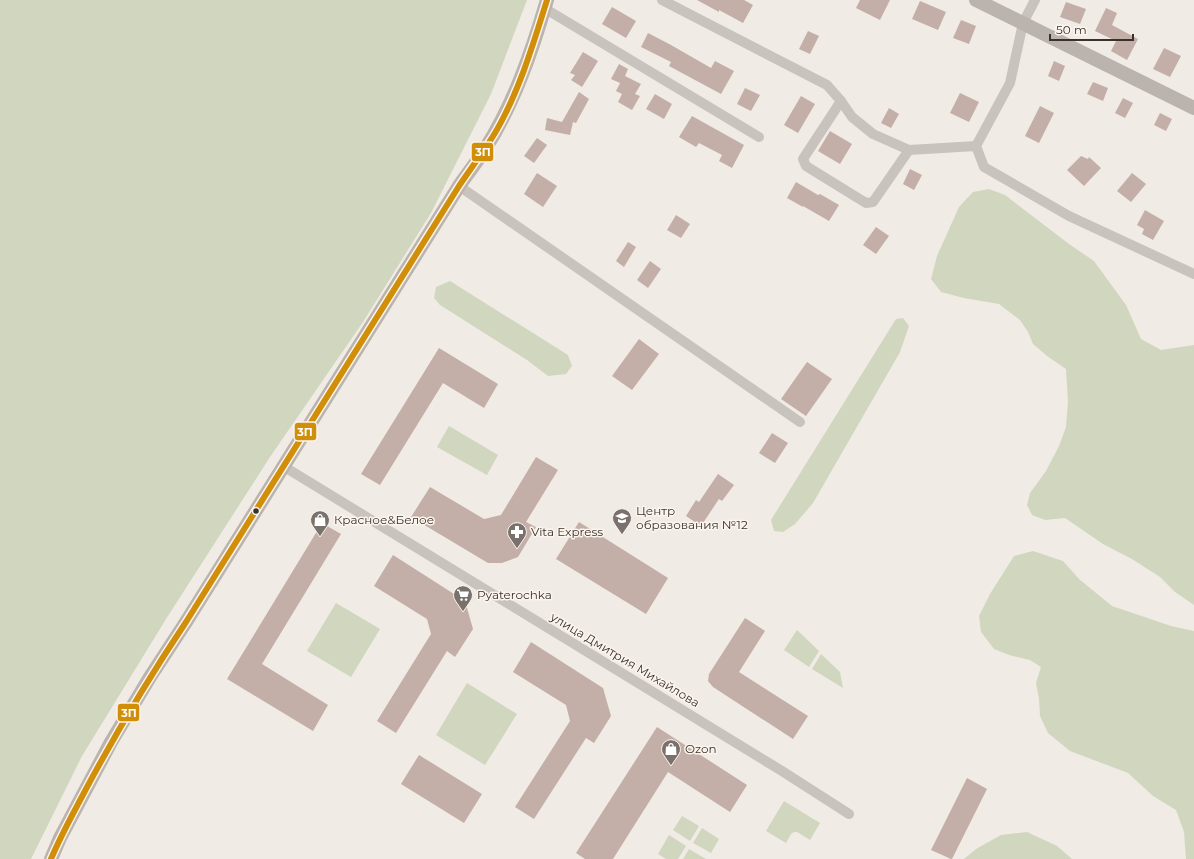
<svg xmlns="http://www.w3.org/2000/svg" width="1194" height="859" viewBox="0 0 1194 859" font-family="Montserrat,sans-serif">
  <rect width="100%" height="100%" fill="#f0ebe5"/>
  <!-- green -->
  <g fill="#d1d6bf">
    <path d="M0,0H527L491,94L431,213L363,322L270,457L166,619L82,756L31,859H0Z"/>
    <path d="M989,189L1005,195L1069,244L1094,261L1126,305L1141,339L1161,350L1194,345V605L1175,592L1160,577L1132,559L1103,544L1065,518L1045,520L1032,515L1027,505L1030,493L1046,471L1059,446L1066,427L1068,401L1066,369L1047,356L1033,344L1028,332L1020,320L999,304L964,298L941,292L931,279L937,256L959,207L973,192Z"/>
    <path d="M450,281L568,355L572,366L566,374L548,376L527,360L440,305L434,298L436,287Z"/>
    <path d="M903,318L909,326L900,352L813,503L795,524L783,532L774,531L771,520L896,319Z"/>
    <path d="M449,426L498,455L487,475L437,447Z"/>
    <path d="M1033,551L1063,561L1079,579L1112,606L1171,626L1194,631V859H1186L1184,832L1176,810L1153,796L1128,773L1070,751L1048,733L1040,716L1039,699L1036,683L1041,667L1030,660L1009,655L994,649L981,632L979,616L990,594L1014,556Z"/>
    <path d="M336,603L380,629L351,677L307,651Z"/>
    <path d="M797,630L819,651L809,667L784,650Z"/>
    <path d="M821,654L840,672L843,688L812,669Z"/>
    <path d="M467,683L517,714L485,765L436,735Z"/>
    <path d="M784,801L820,823L810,840L797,832H794L791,834L786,843L766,831Z"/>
    <path d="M682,816L699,826L690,841L673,830Z"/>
    <path d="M702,828L719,839L711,853L693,843Z"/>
    <path d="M1027,832L1057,846L1072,859H964L976,849L1001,835Z"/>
    <path d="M669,835L686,846L678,859H666L658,854Z"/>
    <path d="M689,849L706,859H683Z"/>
  </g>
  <!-- building -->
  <g fill="#c3afa7">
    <path d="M697,0H744L753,5L743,23L719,10V12Z"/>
    <path d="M860,0H890L880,20L856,8Z"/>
    <path d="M920,1L946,12L938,30L912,19Z"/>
    <path d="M1066,2L1086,9L1080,24L1060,17Z"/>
    <path d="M612,7L636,21L626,38L602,24Z"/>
    <path d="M1106,8L1117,13L1112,25L1138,39L1127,60L1111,51L1116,41L1095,31Z"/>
    <path d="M961,20L976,26L969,44L953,38Z"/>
    <path d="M808,31L819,36L810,54L799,49Z"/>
    <path d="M648,33L671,45L711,68L715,61L734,71L721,94L669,66L671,62L641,47Z"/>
    <path d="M1164,48L1181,56L1170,77L1153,69Z"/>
    <path d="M583,52L598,61L582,87L571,80L575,75L570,73Z"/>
    <path d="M1054,61L1065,66L1059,81L1048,76Z"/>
    <path d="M619,64L628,69L625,76L641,84L635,94L640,96L632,110L618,102L622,94L616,91L620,83L611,79Z"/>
    <path d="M1093,82L1108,88L1103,101L1087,94Z"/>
    <path d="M745,88L760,95L751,111L737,104Z"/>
    <path d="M579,92L589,99L576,123L573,122L570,135L545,130L547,118L562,122Z"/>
    <path d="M960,93L979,102L969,122L950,113Z"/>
    <path d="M655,94L672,104L664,119L646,109Z"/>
    <path d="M801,96L815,104L798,133L784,125Z"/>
    <path d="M1123,98L1133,103L1125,118L1115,113Z"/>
    <path d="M1040,106L1054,113L1039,143L1025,136Z"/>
    <path d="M889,108L899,114L891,128L881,123Z"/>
    <path d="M1160,113L1172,119L1166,131L1154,125Z"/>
    <path d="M692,116L744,145L732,168L719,161L722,155L699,143L696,147L679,137Z"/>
    <path d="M830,131L852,144L840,164L818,151Z"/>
    <path d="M537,138L547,145L534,163L524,156Z"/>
    <path d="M1081,156L1088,159L1089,157L1101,168L1084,186L1067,170Z"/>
    <path d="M910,169L922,175L914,190L903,184Z"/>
    <path d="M537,173L557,186L543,207L524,194Z"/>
    <path d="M1132,173L1146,184L1131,202L1117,191Z"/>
    <path d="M796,182L818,195L820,194L839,205L829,221L803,206V207L787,198Z"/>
    <path d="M1145,210L1164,221L1153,240L1142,234L1144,229L1137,225Z"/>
    <path d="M676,215L690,224L681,238L667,230Z"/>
    <path d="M876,227L889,236L876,254L863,245Z"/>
    <path d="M628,242L636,247L624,267L616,261Z"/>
    <path d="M650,261L661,269L648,288L637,280Z"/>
    <path d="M639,339L659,354L632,390L612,376Z"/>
    <path d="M439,348L498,384L484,408L443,383L380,485L361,474Z"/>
    <path d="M807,362L832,379L806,416L781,399Z"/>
    <path d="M772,433L788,443L775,463L759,453Z"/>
    <path d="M536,457L558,470L526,522L536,527L518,557L502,563H488L411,517L430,487L484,519L501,515Z"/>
    <path d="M718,474L734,485L722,501L719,499L701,526L686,516L696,500L699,502Z"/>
    <path d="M579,522L668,578L646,614L556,559Z"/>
    <path d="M322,523L341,534L262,664L328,705L313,731L227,679Z"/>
    <path d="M393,555L465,601L473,629L455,657L447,651L396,733L377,721L431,634L427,619L374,586Z"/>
    <path d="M745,618L765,631L739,672L808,716L793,739L713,687L708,681L709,674Z"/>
    <path d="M531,642L603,688L611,716L594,743L586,738L534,819L515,807L570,721L566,705L513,672Z"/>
    <path d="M657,727L747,785L730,812L668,772L613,859H585L576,853Z"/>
    <path d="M419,755L482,794L464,823L401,784Z"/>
    <path d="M967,778L987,789L952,859H951L931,850Z"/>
  </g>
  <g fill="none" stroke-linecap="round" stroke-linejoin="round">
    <!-- street -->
    <g stroke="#c9c3be" stroke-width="10">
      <path d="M662,0L827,85L841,101L852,117L873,134L909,150L976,146"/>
      <path d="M544,8L759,137"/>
      <path d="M841,101L803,159L806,166L866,203L873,202L909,150"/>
      <path d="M976,146L984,167L1069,216L1194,274"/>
      <path d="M976,146L1010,83L1023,23L1035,0"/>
      <path d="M459,186L800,422"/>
      <path d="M283,466L661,697L782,771L849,814"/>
    </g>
    <!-- secondary -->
    <g stroke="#bab3ae" stroke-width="14">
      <path d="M976,0L1194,108"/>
      <path d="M51,859L60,838L111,742L150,677L186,622L459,186C467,174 477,162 485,149C514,104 532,51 547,0"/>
    </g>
    <!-- bus-1 casing -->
    <g stroke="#fbf5ee" stroke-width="9">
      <path id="bus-1" d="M51,859C61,835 74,812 86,789C117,731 150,676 186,622L459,186C471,168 484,151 495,133C519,92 533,45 547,0"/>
    </g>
    <!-- bus-1 -->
    <use href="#bus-1" stroke="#d18e09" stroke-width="6"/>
  </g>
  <!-- icons -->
  <defs>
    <g id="school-pin" transform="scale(1)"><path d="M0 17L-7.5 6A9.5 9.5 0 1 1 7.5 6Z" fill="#7a716c" stroke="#fbf5ee"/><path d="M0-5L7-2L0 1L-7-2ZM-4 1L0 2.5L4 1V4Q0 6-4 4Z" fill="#fff"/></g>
    <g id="shop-pin" transform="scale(1)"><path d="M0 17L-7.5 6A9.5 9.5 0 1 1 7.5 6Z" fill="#7a716c" stroke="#fbf5ee"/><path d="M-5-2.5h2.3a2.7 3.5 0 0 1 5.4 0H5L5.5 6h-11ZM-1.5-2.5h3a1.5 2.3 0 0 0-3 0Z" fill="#fff"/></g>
    <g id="pharmacy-pin" transform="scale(1)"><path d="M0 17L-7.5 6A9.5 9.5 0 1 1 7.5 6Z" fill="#7a716c" stroke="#fbf5ee"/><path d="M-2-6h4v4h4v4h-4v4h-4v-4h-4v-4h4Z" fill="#fff"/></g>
    <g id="supermarket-pin" transform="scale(1)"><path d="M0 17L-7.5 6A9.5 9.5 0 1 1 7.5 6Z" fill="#7a716c" stroke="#fbf5ee"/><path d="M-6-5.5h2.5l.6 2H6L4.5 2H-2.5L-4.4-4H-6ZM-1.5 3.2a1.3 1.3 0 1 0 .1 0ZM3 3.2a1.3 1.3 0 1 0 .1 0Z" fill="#fff"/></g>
  </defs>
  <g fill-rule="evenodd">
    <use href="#school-pin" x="622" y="518"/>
    <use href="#shop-pin" x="320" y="520"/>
    <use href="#pharmacy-pin" x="517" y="532"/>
    <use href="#supermarket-pin" x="463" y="595"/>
    <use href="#shop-pin" x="671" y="749"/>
  </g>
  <!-- markers -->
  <circle fill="#3b302b" stroke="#fbf5ee" stroke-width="1.5" cx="256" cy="511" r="3.5"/>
  <g text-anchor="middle" stroke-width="3" stroke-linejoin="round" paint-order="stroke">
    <!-- poi labels -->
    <g font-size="12" fill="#3b302b" stroke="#fbf5ee" text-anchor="start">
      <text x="636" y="515">Центр<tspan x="636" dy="14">образования №12</tspan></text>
      <text x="334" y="524">Красное&amp;Белое</text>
      <text x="531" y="536">Vita Express</text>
      <text x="477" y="599">Pyaterochka</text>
      <text x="685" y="753">Ozon</text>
    </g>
    <!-- street labels -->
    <g font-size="12" fill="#3b302b" stroke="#fbf5ee">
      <text transform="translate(625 660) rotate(31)" y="4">улица Дмитрия Михайлова</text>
    </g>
  </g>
  <g stroke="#fbf5ee" stroke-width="1.5">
    <rect x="471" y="142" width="23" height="20" rx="4" fill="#d18e09"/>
    <rect x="294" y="422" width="23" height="19" rx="4" fill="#d18e09"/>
    <rect x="117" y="703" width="23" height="19" rx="4" fill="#d18e09"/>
  </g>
  <g font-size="11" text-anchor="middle" font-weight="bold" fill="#fff">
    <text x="483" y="156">3П</text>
    <text x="305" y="436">3П</text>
    <text x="129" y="717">3П</text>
  </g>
  <!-- scale -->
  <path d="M1050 34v6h83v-6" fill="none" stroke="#3b302b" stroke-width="2"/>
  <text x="1056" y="34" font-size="12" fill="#3b302b" stroke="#fbf5ee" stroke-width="3" paint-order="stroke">50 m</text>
</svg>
